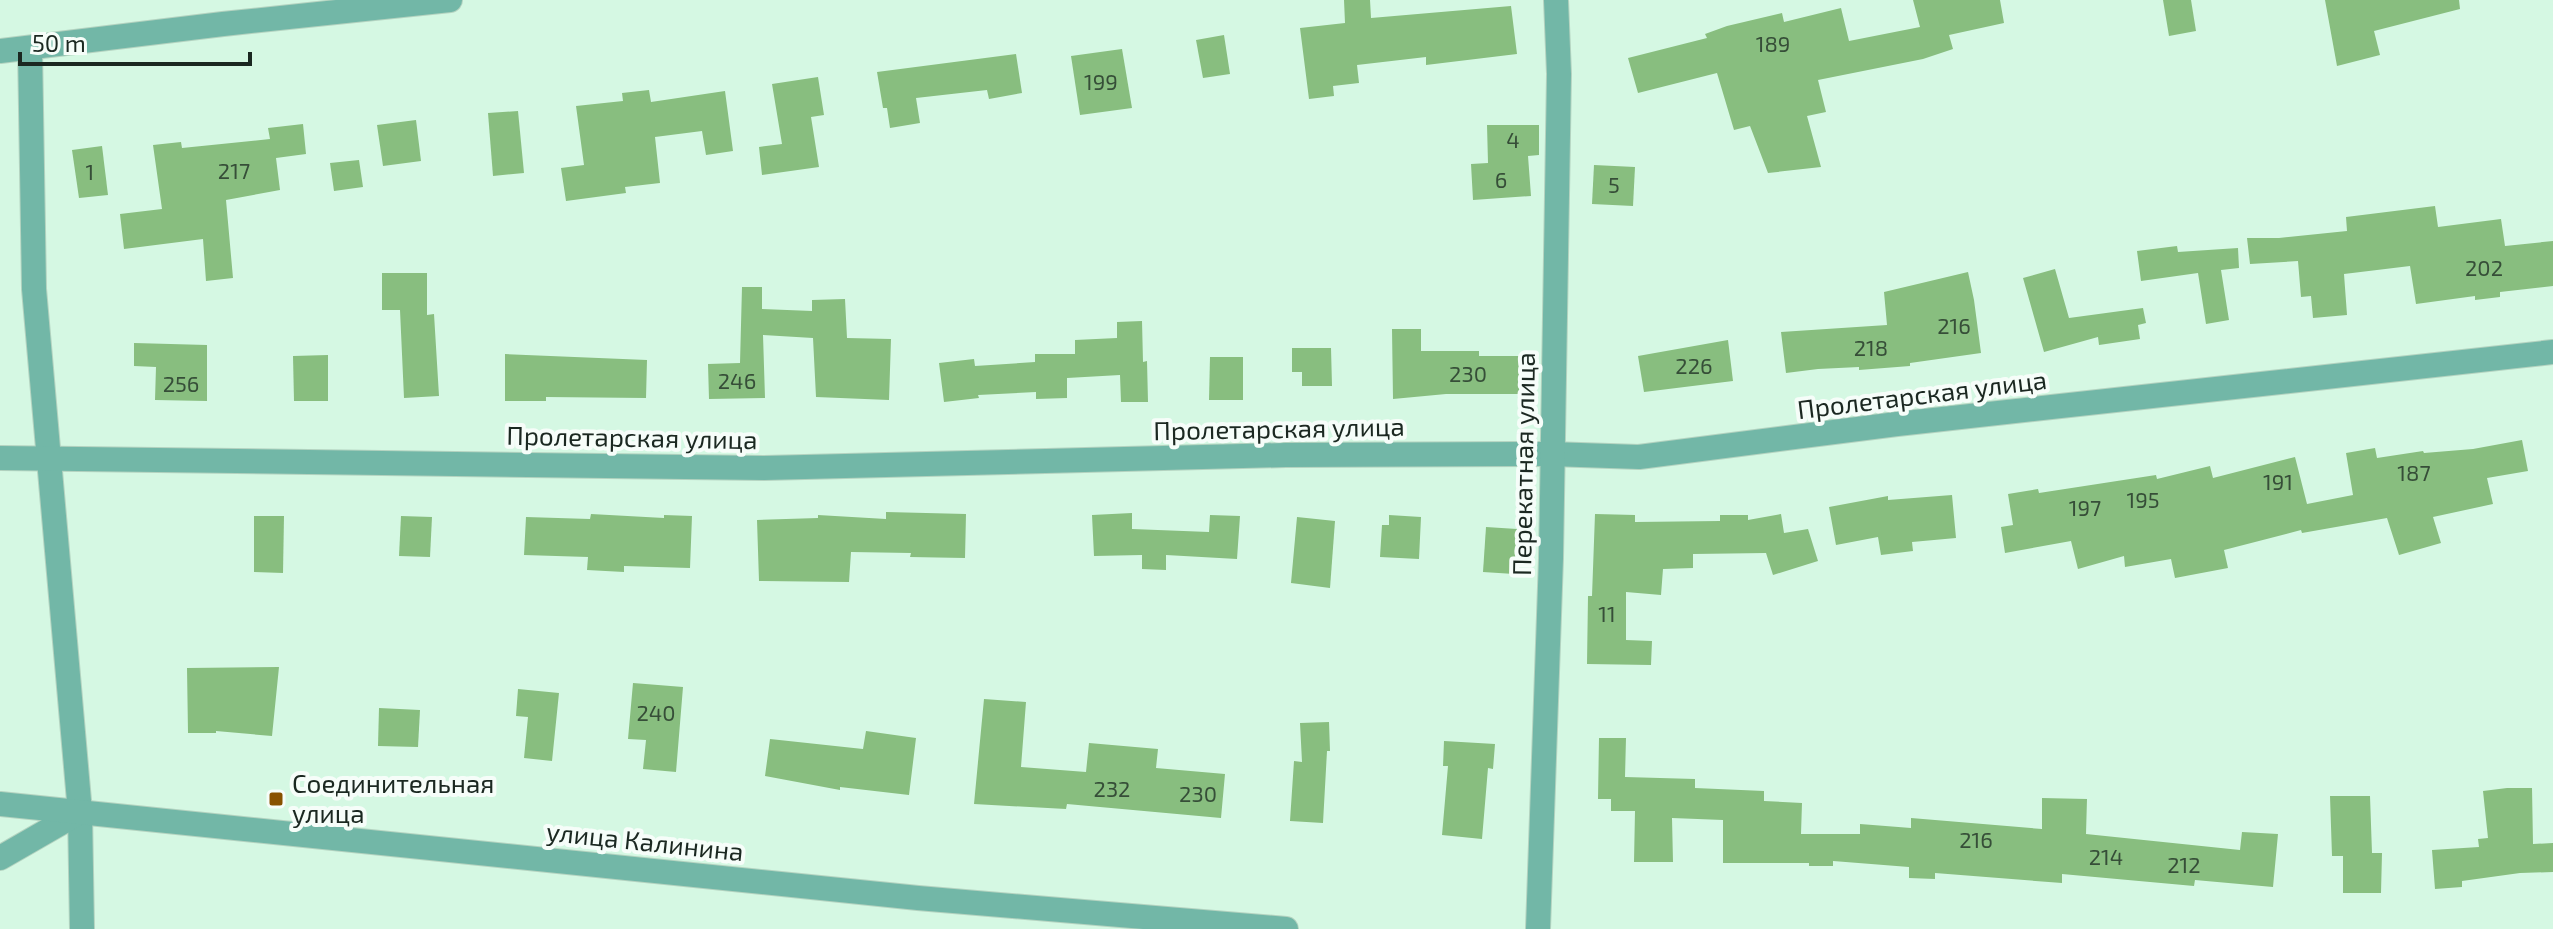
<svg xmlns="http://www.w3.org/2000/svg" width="2553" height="929" viewBox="0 0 2553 929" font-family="'Exo 2',sans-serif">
  <rect width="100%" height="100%" fill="#d5f8e3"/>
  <!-- building -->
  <g fill="#88be7f">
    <path d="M1344,0H1370L1371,18L1511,6L1517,54L1426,65V57L1357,65L1359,83L1333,86L1334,96L1309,99L1300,28L1345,23Z"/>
    <path d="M1913,0H2000L2004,23L1949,35L1953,49L1923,59L1818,80L1826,112L1807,116L1821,167L1768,173L1750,126L1734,130L1717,73L1638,93L1628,58L1707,38L1705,34L1727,26L1782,13L1784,22L1841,8L1849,41L1920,27Z"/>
    <path d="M2163,0H2191L2196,31L2169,36Z"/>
    <path d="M2325,0H2459L2460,9L2374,31L2380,55L2337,66Z"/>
    <path d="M1224,35L1230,74L1203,78L1196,40Z"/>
    <path d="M1122,49L1132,108L1080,115L1071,56Z"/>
    <path d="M1016,54L1022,93L989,99L987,90L916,98L920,123L890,128L887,108H883L877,72Z"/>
    <path d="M818,77L824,115L811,117L819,167L762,175L759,147L782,144L772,84Z"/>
    <path d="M649,90L651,102L725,91L733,151L706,155L702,131L655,137L660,183L625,187L626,193L566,201L561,168L584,165L576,106L623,101L622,93Z"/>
    <path d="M518,111L524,173L493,176L488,113Z"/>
    <path d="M416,120L421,161L383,166L377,125Z"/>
    <path d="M303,124L306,154L276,158L280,190L226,200L233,278L206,281L203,239L124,249L120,214L162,209L153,145L181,142L182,148L270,139L268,128Z"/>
    <path d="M1487,125H1539V155L1528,156L1531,196L1473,200L1471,164L1488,163Z"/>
    <path d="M102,146L108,195L79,198L72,150Z"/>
    <path d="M359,160L363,187L334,191L330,163Z"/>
    <path d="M1594,165L1635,167L1633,206L1592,204Z"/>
    <path d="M2435,206L2438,227L2501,219L2505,246L2553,241V286L2500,292V297L2475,300V296L2416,304L2410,266L2344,274L2347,315L2313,318L2311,296L2301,297L2298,261L2250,264L2247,238H2279L2347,231L2346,217Z"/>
    <path d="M2177,246L2178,252L2238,248L2239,268L2221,270L2229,320L2206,324L2198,273L2141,281L2137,251Z"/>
    <path d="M2055,269L2069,318L2143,308L2146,323L2138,325L2140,339L2099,345L2098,337L2044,352L2023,278Z"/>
    <path d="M1968,272L1974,300L1981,353L1910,363V366L1859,370V367L1818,369L1786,373L1781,332L1887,325L1884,292Z"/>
    <path d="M382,273H427V315L434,314L439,396L404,398L400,310H382Z"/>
    <path d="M742,287H762V309L812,311V300L845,299L847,338L891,339L889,400L816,397L813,338L763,335L765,398L709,399L708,364L740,363Z"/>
    <path d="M1142,321L1143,362L1147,361L1148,402H1121L1120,375L1067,378V398L1036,399V392L978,395L979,398L944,402L939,363L974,359L975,366L1035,362V354H1075V340L1117,338V322Z"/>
    <path d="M1392,329H1421V351H1479V356H1519V394H1446L1393,399Z"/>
    <path d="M1728,340L1733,381L1644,392L1638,356Z"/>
    <path d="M134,343L207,345V401L155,400L156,367L134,366Z"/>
    <path d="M1292,348H1331L1332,386H1302V372H1292Z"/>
    <path d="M505,354L647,360L646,398L546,397V401H505Z"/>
    <path d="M328,355V401H294L293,356Z"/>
    <path d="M1210,357H1243V400H1209Z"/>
    <path d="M2522,440L2528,471L2487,478L2493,504L2433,517L2441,543L2399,555L2387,518L2302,533L2301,530L2224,550L2228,568L2175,578L2171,559L2125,567L2124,556L2078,569L2071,541L2005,553L2001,527L2013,525L2008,494L2038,489L2039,493L2156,475L2157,479L2210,466L2213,478L2295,457L2307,504L2353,495L2346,453L2375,448L2377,458L2423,451L2424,453L2473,449Z"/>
    <path d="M1952,495L1956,538L1912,542L1913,551L1881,555L1878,537L1836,545L1829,507L1888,496V500Z"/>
    <path d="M886,512L966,514L965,558L910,557L911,553L851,552L849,582L759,581L757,520L818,518V515L886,519Z"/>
    <path d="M1132,513V529L1209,532L1210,515L1240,516L1237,559L1166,555V570L1142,569V555L1094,556L1092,515Z"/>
    <path d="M591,514L664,518V515L692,516L690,568L624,566V572L587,570L588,557L524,555L526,517L590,519Z"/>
    <path d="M1595,514L1635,515V522L1720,521V515H1748V520L1781,514L1784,533L1808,529L1818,561L1773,575L1766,553L1693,554V568L1663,569L1661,595L1626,592V640L1652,641L1651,665L1587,664L1588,596H1592Z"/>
    <path d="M1389,515L1421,517L1419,559L1380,557L1382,525H1389Z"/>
    <path d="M254,516H284L283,573L254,572Z"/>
    <path d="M401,516L432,517L430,557L399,556Z"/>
    <path d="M1297,517L1335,521L1330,588L1291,583Z"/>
    <path d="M1486,527L1517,529L1514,574L1483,572Z"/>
    <path d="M279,667L272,736L216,731V733H188L187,668Z"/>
    <path d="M633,683L683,687L676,772L643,769L646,740L628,739Z"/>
    <path d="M518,689L559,693L552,761L524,758L528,717L516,716Z"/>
    <path d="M984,699L1026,702L1021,767L1086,772L1089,743L1158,749L1156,768L1225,774L1221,818L1067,804L1066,809L974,804Z"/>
    <path d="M379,708L420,710L418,747L378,746Z"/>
    <path d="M1329,722L1330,751H1327L1323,823L1290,821L1294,761L1302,762L1300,723Z"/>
    <path d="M866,731L916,738L909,795L840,787V790L765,776L770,739L863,749Z"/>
    <path d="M1599,738H1626L1625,777L1695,779V788L1764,791V801L1802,803L1801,834H1860V824L1911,828V818L2042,829V798L2087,799L2086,834L2240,850L2242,832L2278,834L2273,887L2195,880L2194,886L2062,874V883L1935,873V879L1909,878V867L1833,861V866H1809V863H1723V820L1672,818L1673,862H1634L1635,811H1611V799H1598Z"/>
    <path d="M1444,741L1495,744L1493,769L1488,768L1482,839L1442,835L1448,766H1443Z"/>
    <path d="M2507,788H2532L2533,844L2553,843V872L2520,873L2462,881V887L2435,889L2432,850L2479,847L2478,839L2488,838L2483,791Z"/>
    <path d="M2330,796H2370L2372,853H2382L2381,893H2343V856H2332Z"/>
  </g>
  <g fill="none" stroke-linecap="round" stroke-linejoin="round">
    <!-- minor casing -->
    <g stroke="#b4d3c0" stroke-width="26">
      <g id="minor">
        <path d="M30,48L34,289L80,812L82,929"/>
        <path d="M0,458L764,468L1286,455L1551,454L1639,457L1897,424L2553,352"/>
        <path d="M0,858L80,812"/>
        <path d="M1538,929L1551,558L1559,74L1556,0"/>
      </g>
    </g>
    <!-- tertiary casing -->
    <g stroke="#b4d3c0" stroke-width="26">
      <g id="tertiary">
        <path d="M0,51L223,24L450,0"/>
        <path d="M0,804L918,898L1286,929"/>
      </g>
    </g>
    <!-- minor -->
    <use href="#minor" stroke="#72b7a7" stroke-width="24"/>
    <!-- tertiary -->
    <use href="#tertiary" stroke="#72b7a7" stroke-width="24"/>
  </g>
  <!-- markers -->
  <rect fill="#885200" stroke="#f6fdf9" stroke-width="3" x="268" y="791" width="16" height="16" rx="4"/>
  <g text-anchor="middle" stroke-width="8" stroke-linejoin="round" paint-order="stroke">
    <!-- number labels -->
    <g font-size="22" fill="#364e38">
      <text x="1773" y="52">189</text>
      <text x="1101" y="90">199</text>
      <text x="1513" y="148">4</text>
      <text x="234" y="179">217</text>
      <text x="90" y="180">1</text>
      <text x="1501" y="188">6</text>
      <text x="1614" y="193">5</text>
      <text x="2484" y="276">202</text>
      <text x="1954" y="334">216</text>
      <text x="1871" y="356">218</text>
      <text x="1694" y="374">226</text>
      <text x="1468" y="382">230</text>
      <text x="737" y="389">246</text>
      <text x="181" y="392">256</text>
      <text x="2414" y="481">187</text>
      <text x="2278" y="490">191</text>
      <text x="2143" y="508">195</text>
      <text x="2085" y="516">197</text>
      <text x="1607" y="622">11</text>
      <text x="656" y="721">240</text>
      <text x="1112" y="797">232</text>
      <text x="1198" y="802">230</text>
      <text x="1976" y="848">216</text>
      <text x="2106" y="865">214</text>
      <text x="2184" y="873">212</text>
    </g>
    <!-- street labels -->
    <g font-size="26" fill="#1b2821" stroke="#f6fdf9">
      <text transform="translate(1922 395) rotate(-7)" y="9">Пролетарская улица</text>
      <text transform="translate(1279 429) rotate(-1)" y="9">Пролетарская улица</text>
      <text transform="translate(632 438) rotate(1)" y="9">Пролетарская улица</text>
      <text transform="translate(1524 464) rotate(-89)" y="9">Перекатная улица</text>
      <text transform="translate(645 842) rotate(6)" y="9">улица Калинина</text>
    </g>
    <!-- poi labels -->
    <g font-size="26" fill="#1b2821" stroke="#f6fdf9" text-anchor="start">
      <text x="292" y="793">Соединительная<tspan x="292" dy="30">улица</tspan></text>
    </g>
  </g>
  <!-- scale -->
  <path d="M20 52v12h230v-12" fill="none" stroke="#1b2821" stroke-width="4"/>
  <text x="32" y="52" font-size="24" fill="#1b2821" stroke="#f6fdf9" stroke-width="6" paint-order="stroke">50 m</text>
</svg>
